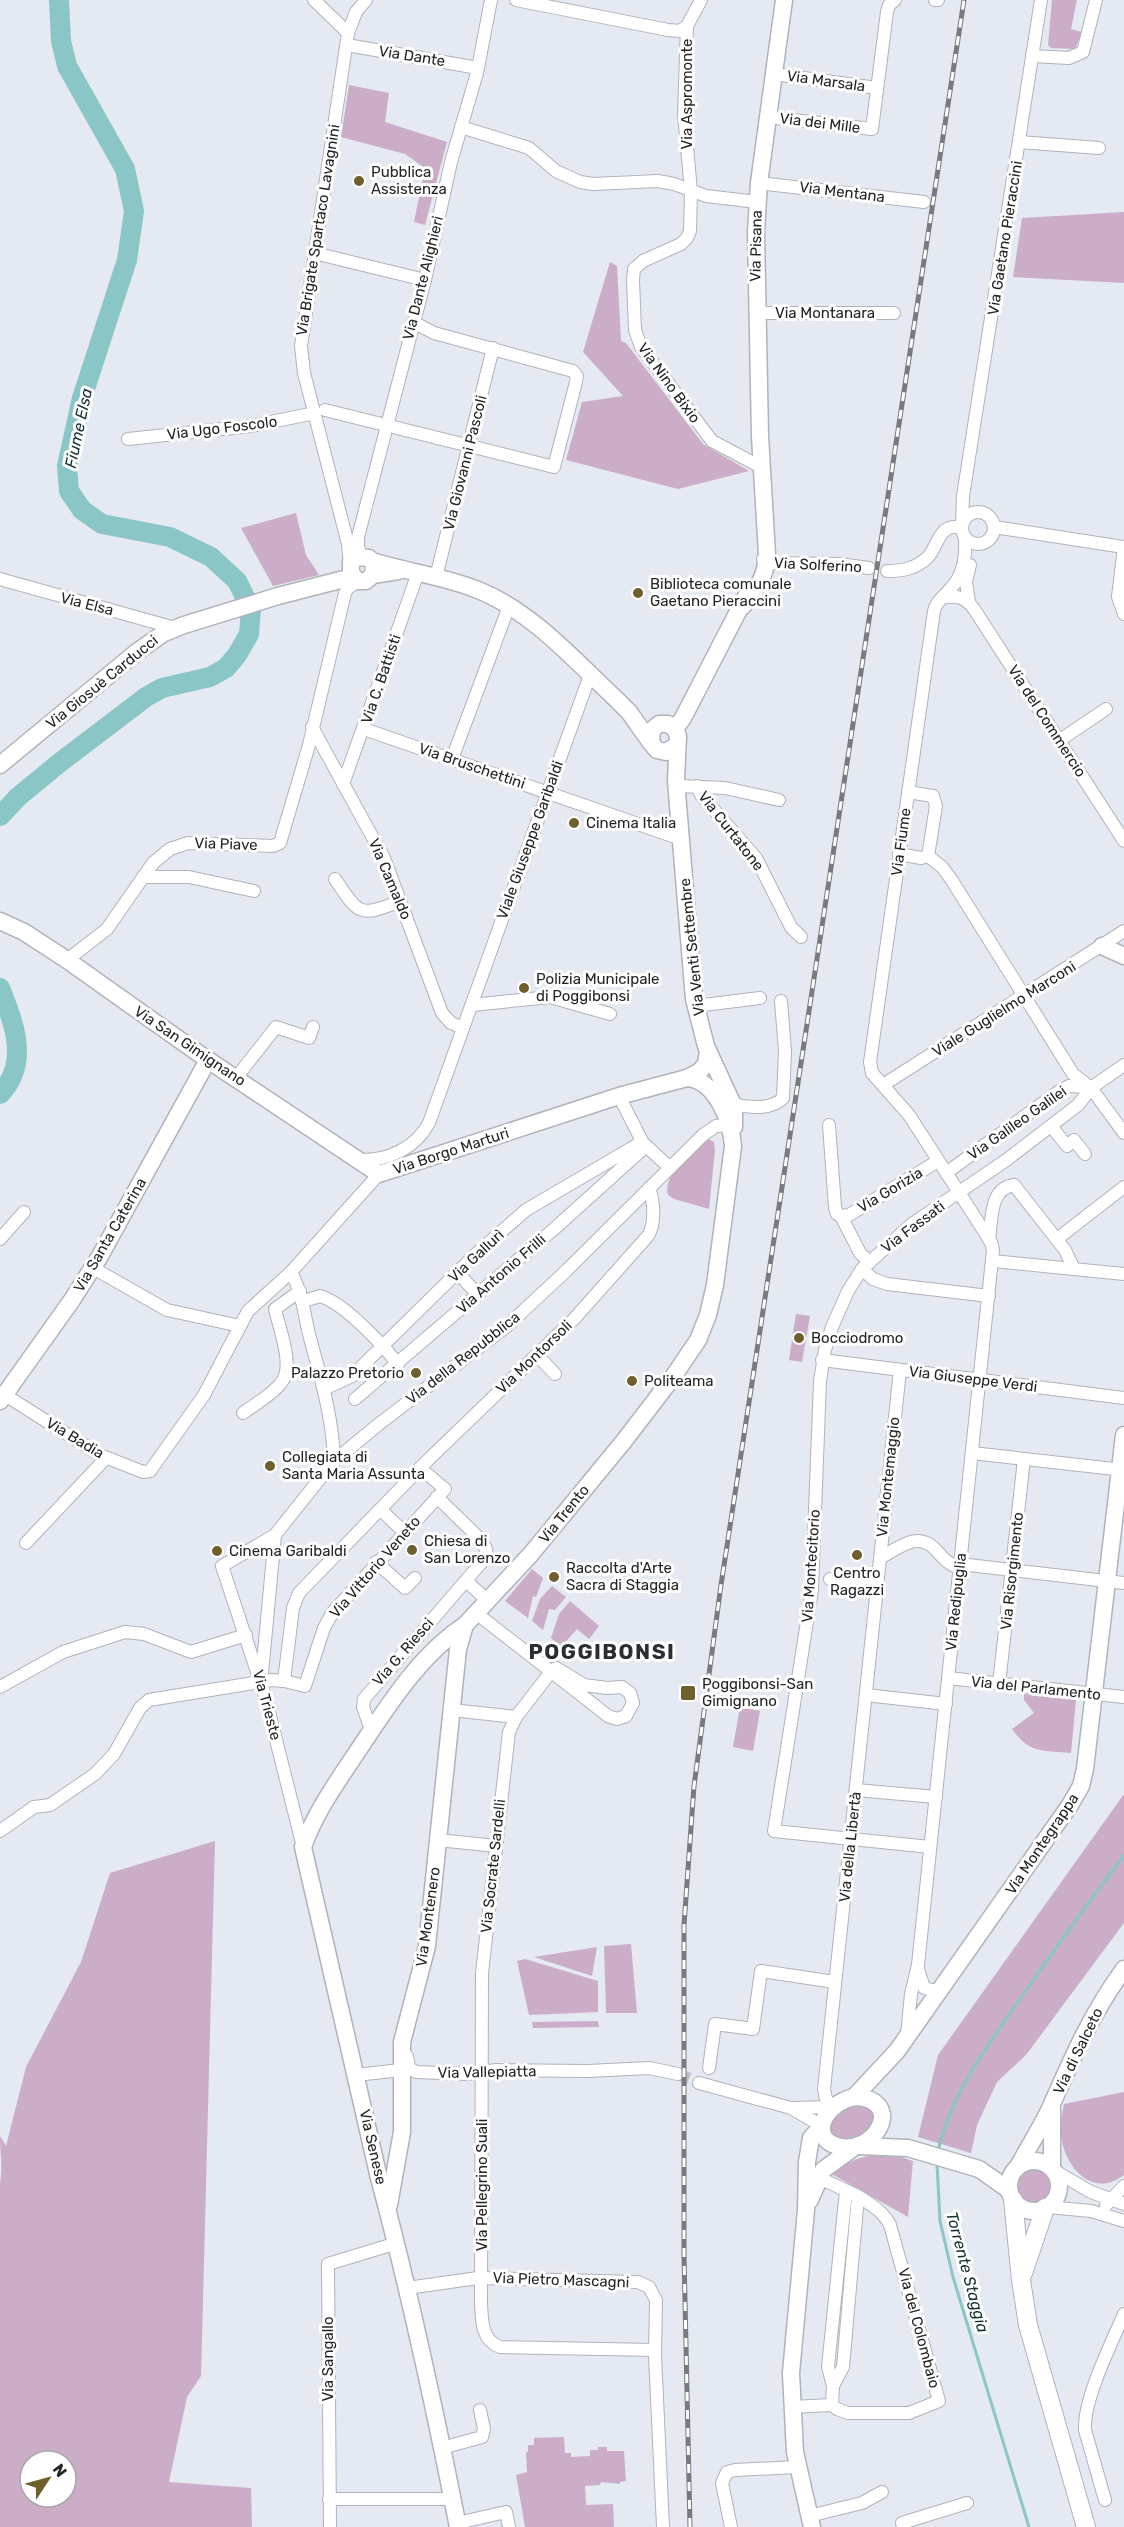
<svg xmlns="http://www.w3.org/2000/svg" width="1124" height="2527" viewBox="0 0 1124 2527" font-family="Rubik,sans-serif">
  <rect width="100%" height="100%" fill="#e4e9f2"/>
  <!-- green -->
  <g fill="#cbadc7" fill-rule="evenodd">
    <path d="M1052,0H1077L1071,29L1082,32L1075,49L1051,48L1048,45Z"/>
    <path d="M349,85L389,93L385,122L447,142L425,225L414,222L425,168L405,154L341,137Z"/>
    <path d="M1124,212V283L1013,277L1022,218Z"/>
    <path d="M610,262L617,266L621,341L626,343L703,444L749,471L678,489L566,460L582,402L623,396L583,352Z"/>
    <path d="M296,513L306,555L319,575L273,586L241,528Z"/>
    <path d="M708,1139L714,1142L715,1150L709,1209L674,1199L668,1195C662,1173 694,1152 708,1139Z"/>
    <path d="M796,1314L810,1316L802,1362L789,1360Z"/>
    <path d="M532,1569L543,1578L536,1597L533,1596L528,1618L505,1601Z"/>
    <path d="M552,1586L566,1597L555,1610L549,1609L543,1630L532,1621L540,1599Z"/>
    <path d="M570,1601L599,1626L589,1639L577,1629L561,1647L551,1638L559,1614Z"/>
    <path d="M1024,1694L1076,1700L1071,1753C1042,1750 1030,1754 1012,1729L1034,1713L1024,1700Z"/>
    <path d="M740,1707L760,1711L753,1751L733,1747Z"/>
    <path d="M1124,1794V1923L1026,2055L997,2082L977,2125L971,2153L918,2137L938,2055Z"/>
    <path d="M215,1841L201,2376L187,2397L169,2482L251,2488L252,2527H0V2183C3,2167 0,2153 0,2136L6,2146L26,2067L81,1962L110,1873ZM30,2461H66V2497H30Z"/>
    <path d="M631,1944L637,2013H606L604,1946Z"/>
    <path d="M597,1947L592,1976L534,1957Z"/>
    <path d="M525,1959L598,1981V2012L529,2015L517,1961Z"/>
    <path d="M598,2021L599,2027L533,2028L532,2022Z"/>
    <path d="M1124,2092V2175C1093,2199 1065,2168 1061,2136C1060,2125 1062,2114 1064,2104Z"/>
    <path d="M858,2104L874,2110V2130L844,2143L831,2136L830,2120L839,2110Z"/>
    <path d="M895,2155L913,2161L908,2217L830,2173C855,2158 865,2154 895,2155Z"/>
    <circle cx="1035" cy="2184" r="18"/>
    <path d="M564,2437L565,2453H571V2457L590,2456V2450H598V2447H607V2451H624L626,2481L620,2482V2484L601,2482L600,2485L585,2486L586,2505L613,2504L614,2527H525L516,2475L527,2472L526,2452H528V2445H534V2438Z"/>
  </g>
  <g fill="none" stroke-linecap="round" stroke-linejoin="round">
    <!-- stream -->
    <g stroke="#8ac6c5" stroke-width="3">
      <path d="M938,2151C952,2091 990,2042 1025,1992C1057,1946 1090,1900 1124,1856"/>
      <path d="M937,2164L940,2221L953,2277L1029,2527"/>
    </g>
    <!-- river -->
    <g stroke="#8ac6c5" stroke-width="20">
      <path d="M0,816L18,797L58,764L146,697L162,688L210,677L226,668L237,655L249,634L251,609L237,581L211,557L170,537L102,524L82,510L69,491L67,466L82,398L127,260L134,211L125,169L67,66L61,41L59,0"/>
      <path d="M0,988C14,1023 30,1063 0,1094"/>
    </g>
    <!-- minor-tunnel -->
    <path stroke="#bdc2c9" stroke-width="12" stroke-dasharray="12 6" stroke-linecap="butt" d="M678,2074L699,2083"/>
    <!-- minor casing -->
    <g stroke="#aeb3bc" stroke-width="14">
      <g id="minor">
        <path d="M314,0L348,33"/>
        <path d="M516,0L668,30L680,31L687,26"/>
        <path d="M701,0L687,26L684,114L691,191L690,231L687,238L681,244L643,261L634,269L633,280L635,330L641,347L712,441L761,467"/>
        <path d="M935,0H938"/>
        <path d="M347,45L478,68"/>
        <path d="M1032,56L1069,58L1083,52L1096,0"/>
        <path d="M774,74L877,88"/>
        <path d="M768,117L872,129L887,12L889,5L895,0"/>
        <path d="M461,127L529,148L556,171L580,182L593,184L658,181L674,184L706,196L757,202"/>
        <path d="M1019,142L1099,148"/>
        <path d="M759,183L924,202"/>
        <path d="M314,253L425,280"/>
        <path d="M756,313H894"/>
        <path d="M325,410L554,467L575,386L577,376L573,371L434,333L413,322"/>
        <path d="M128,439L251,426L315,413"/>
        <circle cx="978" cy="528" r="16"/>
        <path d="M962,524L963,496L1041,0"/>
        <path d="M994,527L1124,547"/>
        <path d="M1124,547L1118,597L1124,614"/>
        <path d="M361,556L358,547V537L425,280L451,162L477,73L491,0"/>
        <path d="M763,559L765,563L839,564L869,568"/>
        <path d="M350,566L348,544L304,373L301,346L348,33L356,12L366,0"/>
        <path d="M887,571C902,571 915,569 927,558C939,546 938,522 962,528"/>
        <path d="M436,577L493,348"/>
        <path d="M0,579L175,628"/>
        <path d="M942,598C957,595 965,597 974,609L1124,841"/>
        <path d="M969,602L966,582L970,565"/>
        <path d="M312,727L384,858L442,1013L451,1023L463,1028"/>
        <path d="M364,729L681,839"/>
        <path d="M1060,740L1106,709"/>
        <path d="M452,759L509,606"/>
        <path d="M343,784L418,573"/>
        <path d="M677,786L725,788L779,800"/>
        <path d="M697,786L701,795L756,858L791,927L801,937"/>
        <path d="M899,854L921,858L928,856L936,806L933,796L908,792"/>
        <path d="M928,856L942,867L951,879L1073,1074L1091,1088L1124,1133"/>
        <path d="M143,877H189L254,891"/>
        <path d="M335,879C360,916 359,917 401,901"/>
        <path d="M67,960L107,929L153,863L170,849L188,843L273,846L280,843L309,745L345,593L348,588L358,581"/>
        <path d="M472,1005L550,997L610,1014"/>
        <path d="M695,1006L760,998"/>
        <path d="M236,1078L276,1027L309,1038L313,1027"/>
        <path d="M883,1085L1124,931"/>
        <path d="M619,1096L643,1143L669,1167"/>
        <path d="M733,1104C748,1108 772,1110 783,1098L785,1051L781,1001"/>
        <path d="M829,1125L835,1207L837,1214L841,1216L849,1215L938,1161"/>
        <path d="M1051,1126L1067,1146L1074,1140L1085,1154"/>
        <path d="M359,1160C387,1161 415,1149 429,1123L590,675"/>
        <path d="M946,1173L1061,1090L1069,1086L1087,1087"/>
        <path d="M841,1216L860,1253L869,1262"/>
        <path d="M0,1239L24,1212"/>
        <path d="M1057,1239L1124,1187"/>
        <path d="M989,1240C992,1221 989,1188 1014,1185L1065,1250L1074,1269"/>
        <path d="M993,1261L1124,1274"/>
        <path d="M93,1268L167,1310L240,1326"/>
        <path d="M862,1269L873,1279L887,1284L989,1296"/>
        <path d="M291,1272C303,1294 304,1315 310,1338C321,1379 333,1419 334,1461"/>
        <path d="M457,1272L478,1295"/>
        <path d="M304,1301L320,1296C344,1303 382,1344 398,1364"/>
        <path d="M537,1355L555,1374"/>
        <path d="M822,1360L1124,1398"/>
        <path d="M324,1389L352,1376L476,1254L526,1210L642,1142"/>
        <path d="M5,1395L100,1455L143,1472L150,1471L204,1395L248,1311L291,1272L379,1174"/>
        <path d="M355,1399L554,1229L645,1147"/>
        <path d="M243,1413C255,1404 272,1395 281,1383C295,1367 279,1328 275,1309L300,1291"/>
        <path d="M972,1453L1124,1470"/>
        <path d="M381,1510L404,1532"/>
        <path d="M26,1543L106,1458"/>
        <path d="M880,1558C899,1548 918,1530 936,1550C943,1558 949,1565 960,1568"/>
        <path d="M376,1562L405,1588L415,1578"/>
        <path d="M960,1564L1124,1583"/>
        <path d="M830,1579L877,1585"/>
        <path d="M466,1581L487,1600"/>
        <path d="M476,1613L608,1716L617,1719L626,1716L633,1703L630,1693L622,1687L607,1688L584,1685L556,1668L550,1673L516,1717L509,1732L482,1973L481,2303C482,2320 481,2340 500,2347L655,2350"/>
        <path d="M262,1673L275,1535"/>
        <path d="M948,1678L1124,1697"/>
        <path d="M284,1681L293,1608L299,1593L427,1461L574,1319L647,1237C656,1226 654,1201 649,1188"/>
        <path d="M999,1684L1024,1459"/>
        <path d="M0,1687L63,1652L125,1632L144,1634L191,1652L246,1635"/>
        <path d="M866,1695L946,1704"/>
        <path d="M452,1710L516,1717"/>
        <path d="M371,1730L363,1707L364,1699L487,1556L486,1549L481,1540L437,1497"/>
        <path d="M856,1790L936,1797"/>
        <path d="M0,1831L34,1807L50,1805L95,1774L114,1754L140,1708L149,1700L272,1680L284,1681L305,1686L324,1628L333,1612L445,1489L420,1468"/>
        <path d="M438,1840L496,1846"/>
        <path d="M303,1847L265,1696L222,1566L275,1535L334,1461L379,1424L507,1326L566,1271L703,1135L716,1126L728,1125"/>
        <path d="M930,1847L774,1831L812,1590L820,1381L825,1350L832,1327L848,1291L862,1269L912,1224L1005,1161L1078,1105L1091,1088L1124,1065"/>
        <path d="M918,1969L924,1988L941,1992"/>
        <path d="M907,2035L911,1994L918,1965L993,1250L991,1242L909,1115L872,1073L870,1062L934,611C936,601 945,596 951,588C964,575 966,556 965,538"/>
        <path d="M407,2056L409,2068L416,2072L467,2074L496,2070L588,2071L649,2068L678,2074"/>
        <path d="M709,2068L715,2024L753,2029L761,1971L835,1982"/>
        <path d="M356,2075L401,2070"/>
        <path d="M699,2083L791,2108L822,2126"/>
        <path d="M832,2107L826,2099L824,2089L900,1370"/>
        <path d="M794,2108L832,2107"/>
        <path d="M1055,2171L1091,2192L1124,2204"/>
        <path d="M813,2175L858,2196C870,2204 883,2211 890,2225L939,2401L909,2413H848L837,2409L832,2405L833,2386L828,2367L846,2191"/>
        <path d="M1106,2205L1124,2186"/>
        <path d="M1048,2207L1091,2211L1124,2221"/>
        <path d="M407,2288L478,2278L638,2282L649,2287L656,2300L655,2355L663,2527"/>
        <path d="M833,2386L843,2367L858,2196"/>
        <path d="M791,2407L832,2405"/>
        <path d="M442,2448L482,2437L484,2429L480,2410"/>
        <path d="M329,2499H453"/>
        <path d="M1105,2500L1085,2430C1083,2400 1112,2342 1124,2314"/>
        <path d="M809,2516L862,2503L882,2492"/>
        <path d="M457,2523L506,2512L509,2527"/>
        <path d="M330,2527L328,2264L397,2243"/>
        <path d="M731,2527L722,2483L727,2472L735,2470L797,2467"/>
        <path d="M903,2527L902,2523L967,2503"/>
      </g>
    </g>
    <!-- major casing -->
    <g stroke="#aeb3bc" stroke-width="19">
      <g id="major">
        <path d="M372,561C407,572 444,576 478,590C533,612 575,661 617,700L629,712L651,743"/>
        <path d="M373,575L374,564L369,558L357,557L351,562V574L358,581H366L373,575L398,571"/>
        <path d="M742,607C756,591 766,577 767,555L760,436L756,232L759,183L784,0"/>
        <path d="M675,729L683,718L745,598"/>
        <path d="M677,745L666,752L657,750L651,743L652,730L659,724H668L675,729L678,736L676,781L694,999L706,1046L734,1107V1127"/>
        <path d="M0,765L138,651L164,633L184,625L278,596L352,577"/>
        <path d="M0,921L24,932L67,960L208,1060L379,1174L619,1096L687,1078L699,1072L706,1064L708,1051"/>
        <path d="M1102,946L1124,956"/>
        <path d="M0,1401L72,1300L100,1256L208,1060"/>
        <path d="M854,2097L897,2051L1070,1805L1081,1786L1085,1769L1124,1435"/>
        <path d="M860,2097C906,2105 871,2157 837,2146C805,2136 829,2097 860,2097Z"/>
        <path d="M1052,2109V2168"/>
        <path d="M858,2146L908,2148L979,2169L1009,2190"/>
        <circle cx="1034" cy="2186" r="25"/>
        <path d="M1019,2165C1030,2144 1043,2125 1052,2104C1074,2054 1092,2013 1124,1969"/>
        <path d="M810,2200L823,2170L853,2148"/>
        <path d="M389,2205L402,2132V2042L427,1946L458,1649L465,1625"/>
        <path d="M458,2527C435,2410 410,2293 379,2178L303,1847C315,1813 335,1785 355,1755C386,1709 418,1656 465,1625L531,1554L624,1441L673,1377L698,1340L708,1315L715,1285L733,1146C731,1121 716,1080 687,1078"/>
        <path d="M812,2527L795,2452L791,2373L806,2210L807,2162L811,2138L822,2126"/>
      </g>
    </g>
    <!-- highway casing -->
    <g stroke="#aeb3bc" stroke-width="20">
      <g id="highway">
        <path d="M1013,2200L1021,2280L1028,2325L1086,2527"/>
        <path d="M1023,2273L1045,2208"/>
      </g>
    </g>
    <!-- minor -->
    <use href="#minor" stroke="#fff" stroke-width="12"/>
    <!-- major -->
    <use href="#major" stroke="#fff" stroke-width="16"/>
    <!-- highway -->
    <use href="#highway" stroke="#fff" stroke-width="18"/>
    <!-- rail casing -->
    <g stroke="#777a7f" stroke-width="5">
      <path id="rail" d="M690,2527L684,2255V1925L694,1786L721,1585L964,0"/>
    </g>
    <!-- rail -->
    <use href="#rail" stroke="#fff" stroke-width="3" stroke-dasharray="9" stroke-linecap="butt"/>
  </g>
  <!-- markers -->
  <g fill="#6f5f2c" stroke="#fff" stroke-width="2">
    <circle cx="359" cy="181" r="6"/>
    <circle cx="638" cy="593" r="6"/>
    <circle cx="574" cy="823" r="6"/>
    <circle cx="524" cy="988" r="6"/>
    <circle cx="799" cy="1338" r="6"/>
    <circle cx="416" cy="1373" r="6"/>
    <circle cx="632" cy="1381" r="6"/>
    <circle cx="270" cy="1466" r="6"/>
    <circle cx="412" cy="1550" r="6"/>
    <circle cx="217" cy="1551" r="6"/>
    <circle cx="857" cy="1555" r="6"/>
    <circle cx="554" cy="1577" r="6"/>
    <rect x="680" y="1685" width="16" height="16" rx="3"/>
  </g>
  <g text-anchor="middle" stroke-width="6" stroke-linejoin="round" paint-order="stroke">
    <!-- street labels -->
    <g font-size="15" fill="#222427" stroke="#fff">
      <text transform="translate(412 56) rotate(9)" y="5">Via Dante</text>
      <text transform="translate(826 81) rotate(8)" y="5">Via Marsala</text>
      <text transform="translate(687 94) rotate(-90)" y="5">Via Aspromonte</text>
      <text transform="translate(820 123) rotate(7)" y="5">Via dei Mille</text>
      <text transform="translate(842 192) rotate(7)" y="5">Via Mentana</text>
      <text transform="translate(318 230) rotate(-81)" y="5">Via Brigate Spartaco Lavagnini</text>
      <text transform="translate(1005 238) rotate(-81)" y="5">Via Gaetano Pieraccini</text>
      <text transform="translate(756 246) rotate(-89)" y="5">Via Pisana</text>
      <text transform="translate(423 278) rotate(-76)" y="5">Via Dante Alighieri</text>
      <text x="825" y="318">Via Montanara</text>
      <text transform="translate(669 383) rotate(54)" y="5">Via Nino Bixio</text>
      <text transform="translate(222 428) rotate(-7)" y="5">Via Ugo Foscolo</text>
      <text transform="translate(465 463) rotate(-76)" y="5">Via Giovanni Pascoli</text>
      <text transform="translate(818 565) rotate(3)" y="5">Via Solferino</text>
      <text transform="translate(87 604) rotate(14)" y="5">Via Elsa</text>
      <text transform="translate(381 679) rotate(-71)" y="5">Via C. Battisti</text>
      <text transform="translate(102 682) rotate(-39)" y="5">Via Giosuè Carducci</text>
      <text transform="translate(1047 721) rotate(57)" y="5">Via del Commercio</text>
      <text transform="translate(472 766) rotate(19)" y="5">Via Bruschettini</text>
      <text transform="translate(731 831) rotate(52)" y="5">Via Curtatone</text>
      <text transform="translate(530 840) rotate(-70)" y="5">Viale Giuseppe Garibaldi</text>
      <text transform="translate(901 842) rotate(-82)" y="5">Via Fiume</text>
      <text transform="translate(226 844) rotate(2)" y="5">Via Piave</text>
      <text transform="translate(390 879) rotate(67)" y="5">Via Camaldo</text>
      <text transform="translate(692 947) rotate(-96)" y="5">Via Venti Settembre</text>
      <text transform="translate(1004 1009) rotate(-32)" y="5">Viale Guglielmo Marconi</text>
      <text transform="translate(190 1046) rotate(34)" y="5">Via San Gimignano</text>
      <text transform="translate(1017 1123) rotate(-35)" y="5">Via Galileo Galilei</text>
      <text transform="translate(451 1151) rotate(-18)" y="5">Via Borgo Marturi</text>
      <text transform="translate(890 1190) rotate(-31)" y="5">Via Gorizia</text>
      <text transform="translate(913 1227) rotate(-37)" y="5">Via Fassati</text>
      <text transform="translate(110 1235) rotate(-60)" y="5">Via Santa Caterina</text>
      <text transform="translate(476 1256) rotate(-43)" y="5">Via Gallurì</text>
      <text transform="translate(501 1274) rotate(-41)" y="5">Via Antonio Frilli</text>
      <text transform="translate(534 1357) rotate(-44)" y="5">Via Montorsoli</text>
      <text transform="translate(463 1358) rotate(-38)" y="5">Via della Repubblica</text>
      <text transform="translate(973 1379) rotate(7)" y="5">Via Giuseppe Verdi</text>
      <text transform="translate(75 1438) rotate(31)" y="5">Via Badia</text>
      <text transform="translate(888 1477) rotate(-84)" y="5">Via Montemaggio</text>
      <text transform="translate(564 1514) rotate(-51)" y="5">Via Trento</text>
      <text transform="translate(811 1566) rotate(-86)" y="5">Via Montecitorio</text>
      <text transform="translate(375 1567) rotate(-49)" y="5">Via Vittorio Veneto</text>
      <text transform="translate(1012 1571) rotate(-84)" y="5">Via Risorgimento</text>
      <text transform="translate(956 1602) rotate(-84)" y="5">Via Redipuglia</text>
      <text transform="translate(403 1652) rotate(-49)" y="5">Via G. Riesci</text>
      <text transform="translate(1036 1688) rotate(6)" y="5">Via del Parlamento</text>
      <text transform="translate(267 1705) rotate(75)" y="5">Via Trieste</text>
      <text transform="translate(1042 1844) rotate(-56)" y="5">Via Montegrappa</text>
      <text transform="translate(850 1847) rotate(-84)" y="5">Via della Libertà</text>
      <text transform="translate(493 1866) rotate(-84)" y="5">Via Socrate Sardelli</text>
      <text transform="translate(428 1917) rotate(-82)" y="5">Via Montenero</text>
      <text transform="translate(1078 2051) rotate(-64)" y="5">Via di Salceto</text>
      <text transform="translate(487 2072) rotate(-1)" y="5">Via Vallepiatta</text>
      <text transform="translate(373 2147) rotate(77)" y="5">Via Senese</text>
      <text transform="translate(482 2185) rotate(-90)" y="5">Via Pellegrino Suali</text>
      <text transform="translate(561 2280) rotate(2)" y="5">Via Pietro Mascagni</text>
      <text transform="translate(919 2328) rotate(75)" y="5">Via del Colombaio</text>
      <text transform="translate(328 2359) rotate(-90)" y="5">Via Sangallo</text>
    </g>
    <!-- poi labels -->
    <g font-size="15" fill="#222427" stroke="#fff" text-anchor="start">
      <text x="371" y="177">Pubblica<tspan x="371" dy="17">Assistenza</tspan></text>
      <text x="650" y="589">Biblioteca comunale<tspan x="650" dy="17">Gaetano Pieraccini</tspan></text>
      <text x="586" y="828">Cinema Italia</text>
      <text x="536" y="984">Polizia Municipale<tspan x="536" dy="17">di Poggibonsi</tspan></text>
      <text x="811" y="1343">Bocciodromo</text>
      <text x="404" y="1378" text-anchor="end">Palazzo Pretorio</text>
      <text x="644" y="1386">Politeama</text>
      <text x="282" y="1462">Collegiata di<tspan x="282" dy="17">Santa Maria Assunta</tspan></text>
      <text x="424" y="1546">Chiesa di<tspan x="424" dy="17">San Lorenzo</tspan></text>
      <text x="229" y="1556">Cinema Garibaldi</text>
      <text x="566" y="1573">Raccolta d'Arte<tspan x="566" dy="17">Sacra di Staggia</tspan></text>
      <text x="857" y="1578" text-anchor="middle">Centro<tspan x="857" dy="17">Ragazzi</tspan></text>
      <text x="702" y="1689">Poggibonsi-San<tspan x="702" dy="17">Gimignano</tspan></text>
    </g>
    <!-- water labels -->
    <g font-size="16" font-style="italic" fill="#113030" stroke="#fff">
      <text transform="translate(78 428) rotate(-78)" y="6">Fiume Elsa</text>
      <text transform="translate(968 2272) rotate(75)" y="6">Torrente Staggia</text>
    </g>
    <!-- district labels -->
    <g font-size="21" font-weight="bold" letter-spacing="1.5" fill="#2a2d34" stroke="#fff">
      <text x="602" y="1659">POGGIBONSI</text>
    </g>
  </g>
  <!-- north arrow -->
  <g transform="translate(48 2479) rotate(54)"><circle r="28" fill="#ffffff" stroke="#a7a7a9" stroke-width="1.5"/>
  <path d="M0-4.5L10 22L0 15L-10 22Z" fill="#6f5f2c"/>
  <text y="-9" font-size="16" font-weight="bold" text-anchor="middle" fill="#222427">N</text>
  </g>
</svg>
